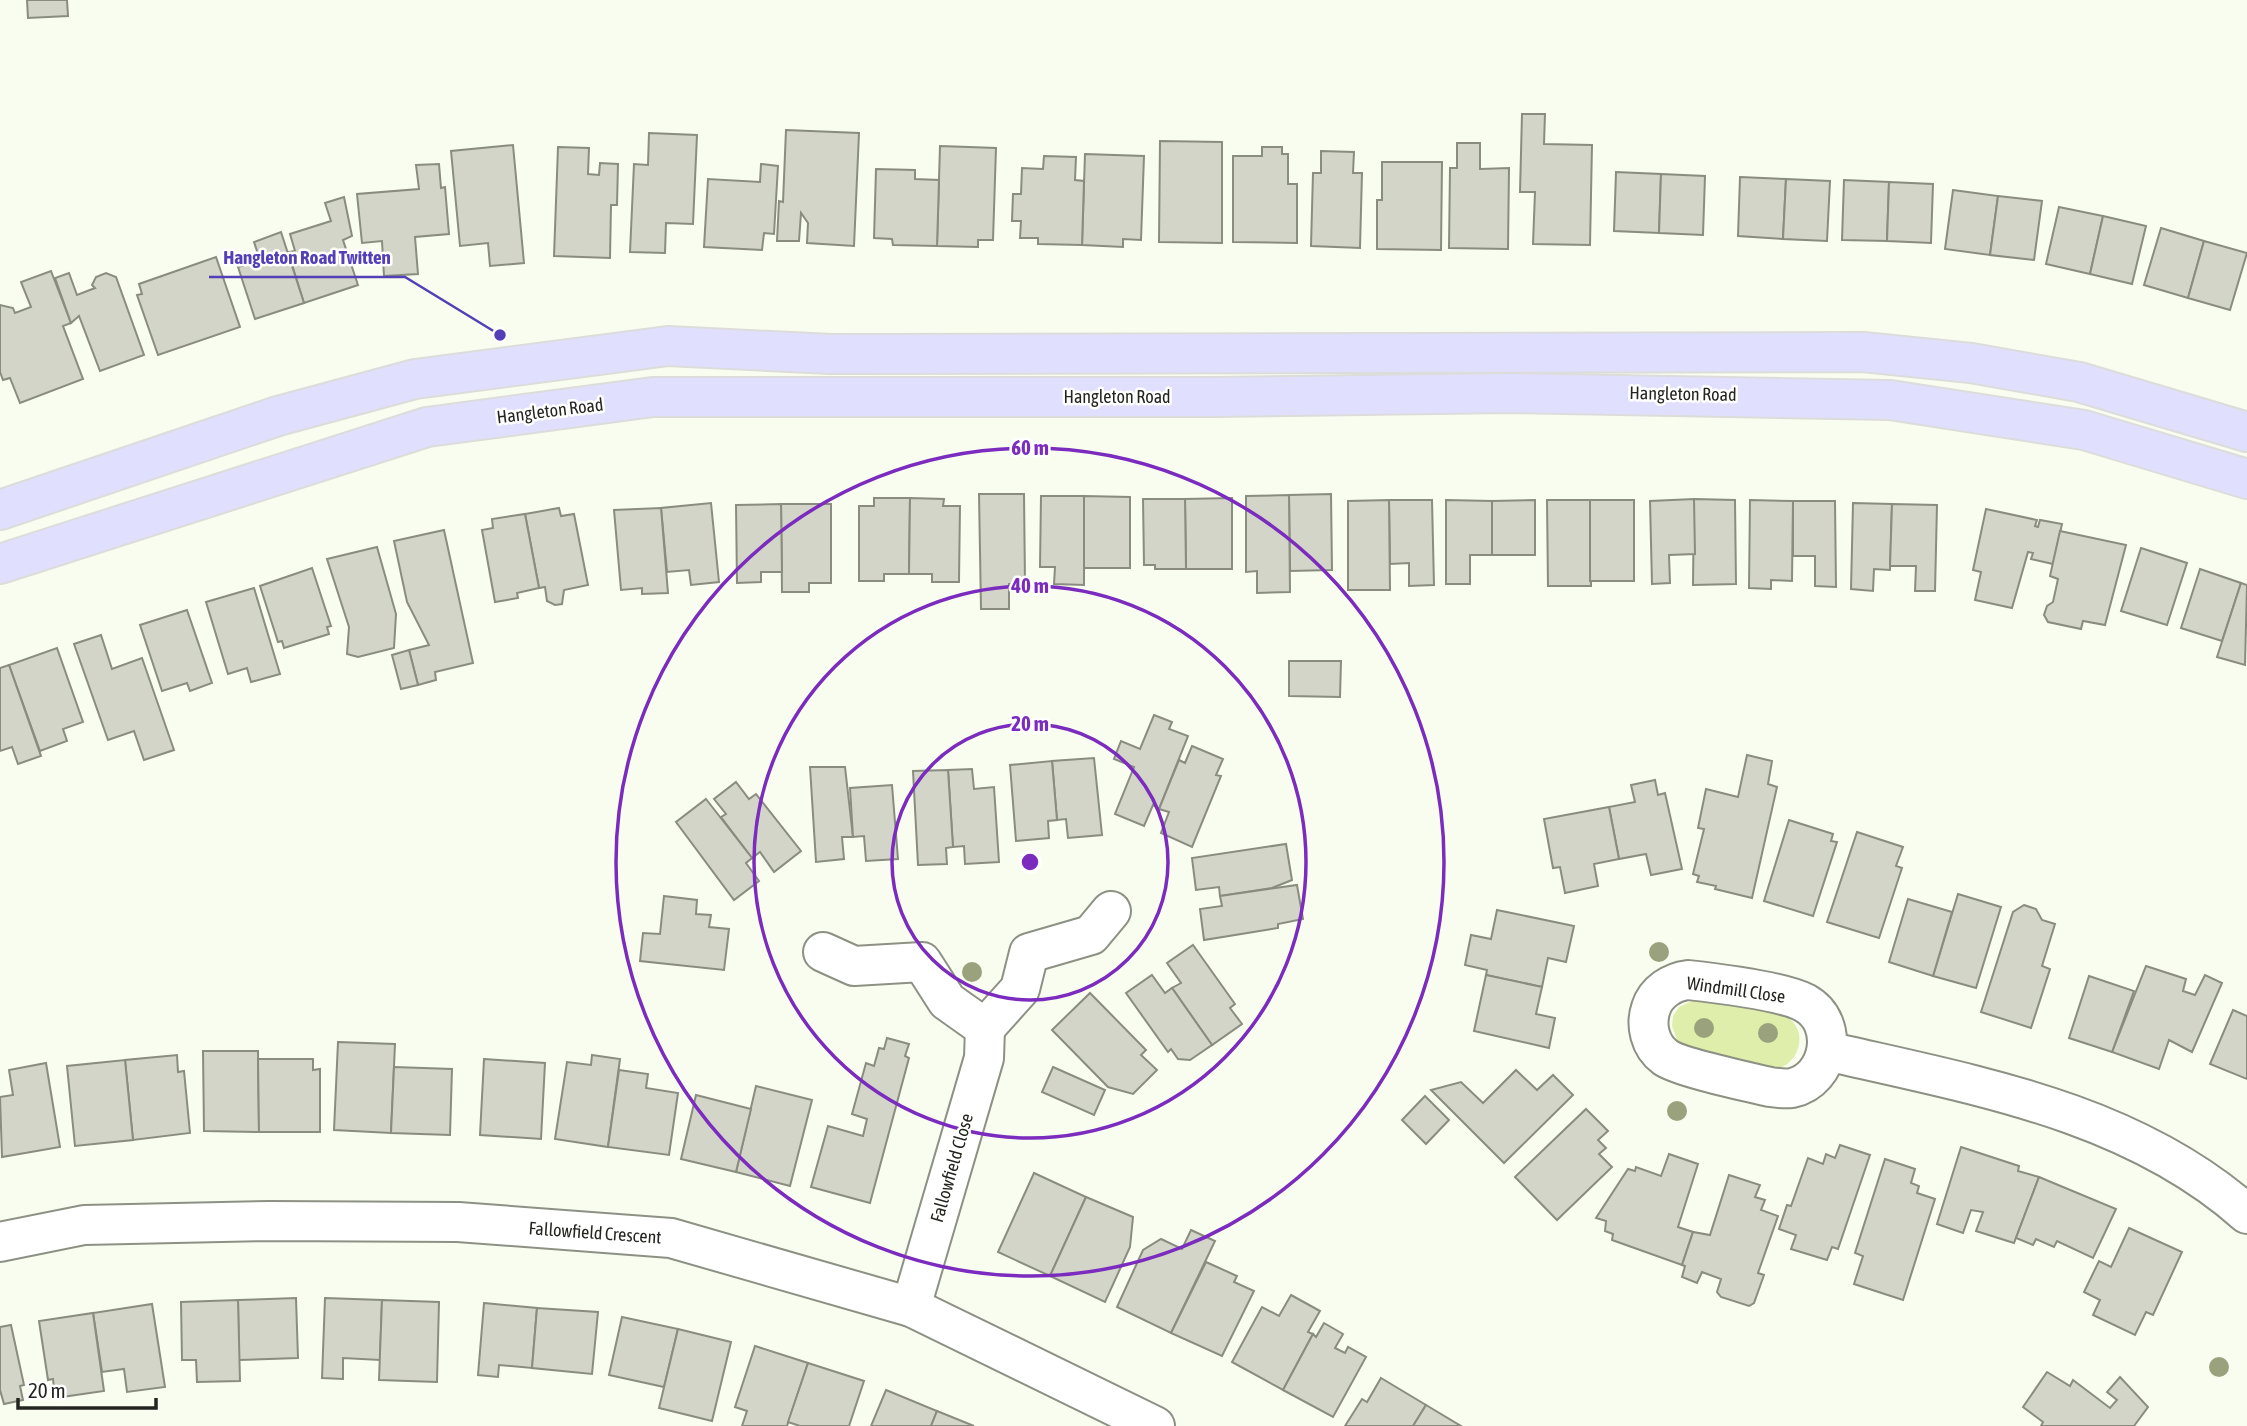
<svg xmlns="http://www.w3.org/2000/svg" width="2247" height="1426" viewBox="0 0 2247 1426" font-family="'Asap Condensed',sans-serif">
  <rect width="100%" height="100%" fill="#f9fdef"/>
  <!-- green -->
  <path fill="#dfeeab" d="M1692,1001C1721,1000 1806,1000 1799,1044C1797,1057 1788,1066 1775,1070L1685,1046L1677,1040L1672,1026L1673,1016L1679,1007Z"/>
  <!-- building -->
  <g fill="#d2d5c8" stroke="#898c7f" stroke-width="2">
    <path d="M27,0H67L68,16L28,18Z"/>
    <path d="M1522,114H1545L1544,144L1592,145L1590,245L1533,244L1535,192H1520Z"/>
    <path d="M786,130L859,133L854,246L807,243L808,223L801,213L799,241H777L779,201L783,202Z"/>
    <path d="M649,133L697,135L693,224L666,223L665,253L630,252L634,164L648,165Z"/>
    <path d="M1160,141L1222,142V243L1159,242Z"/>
    <path d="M1457,143H1480V169L1509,168L1508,249L1449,248L1450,168H1457Z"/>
    <path d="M513,145L524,263L490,266L488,243L460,246L451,151Z"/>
    <path d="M940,146L996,148L993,240H978V247L937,246Z"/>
    <path d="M558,147L589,148L588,174L599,175L600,163L618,164L617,205H611L610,258L554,256Z"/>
    <path d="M1262,147H1282V154H1288V184H1297V243L1233,242V156H1262Z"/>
    <path d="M1321,151L1354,152L1353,173H1362L1360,248L1311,246L1313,173H1321Z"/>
    <path d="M1085,154L1144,156L1141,240L1123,239V247L1082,245Z"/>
    <path d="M1044,156L1076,157L1075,180L1084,181L1082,245L1038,244V238H1020L1021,221H1012L1013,194H1021L1022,168L1043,169Z"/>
    <path d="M1382,162H1442L1441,250L1377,249V200H1382Z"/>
    <path d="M439,164L441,188L445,187L449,234L415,237L418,274L384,276L382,241L362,243L357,194L419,189L416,165Z"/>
    <path d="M761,164L778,166L774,234L764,233L762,250L704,247L708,179L760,182Z"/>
    <path d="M876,169L915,170V179L939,180L937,246L893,245L892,239L874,238Z"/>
    <path d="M1616,172L1661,174L1659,233L1614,231Z"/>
    <path d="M1661,174L1705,176L1703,235L1659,233Z"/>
    <path d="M1740,177L1786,179L1783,239L1738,236Z"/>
    <path d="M1786,179L1830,181L1827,241L1783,239Z"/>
    <path d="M1844,180L1889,182L1887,241L1842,240Z"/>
    <path d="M1889,182L1933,184L1931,243L1887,241Z"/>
    <path d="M1953,190L1998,196L1990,255L1945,249Z"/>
    <path d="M1998,196L2042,201L2034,260L1990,255Z"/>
    <path d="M344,197L352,236L343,240L358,285L304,303L288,252L295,251L290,234L331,221L325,203Z"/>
    <path d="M2059,207L2103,216L2090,274L2046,264Z"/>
    <path d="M2103,216L2146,226L2132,284L2090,274Z"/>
    <path d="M2161,228L2204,241L2188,298L2144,285Z"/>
    <path d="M281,232L304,303L255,319L238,267L260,260L254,242Z"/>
    <path d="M2204,241L2247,253L2230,310L2188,298Z"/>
    <path d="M216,257L240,327L158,355L137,295L142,294L139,284Z"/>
    <path d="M51,271L71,323L63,326L83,379L20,403L10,378L3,380L0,372V305L13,308L15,313L31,307L21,282Z"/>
    <path d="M69,273L77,295L95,288L92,285L96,277L106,273L116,277L144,355L100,371L79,316L71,323L55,278Z"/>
    <path d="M979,494H1024L1025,583L1009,584V609H981Z"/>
    <path d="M1331,494L1332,570L1290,571L1289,495Z"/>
    <path d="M1289,495L1290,592L1257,593V571L1246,572V496Z"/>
    <path d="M1041,496H1084V585L1054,584L1055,567H1040Z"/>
    <path d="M1084,496L1130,497V568H1084Z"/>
    <path d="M874,498H910L909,574H884V581H859V506H874Z"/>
    <path d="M910,498L944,499L943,506H960L959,582H932V574H909Z"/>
    <path d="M1232,498V569H1186L1185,499Z"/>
    <path d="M1143,499H1185L1186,569H1155V565H1144Z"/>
    <path d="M1694,499L1735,500L1736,584L1693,585Z"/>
    <path d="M1694,499L1695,554L1669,555L1670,583L1652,584L1650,501Z"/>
    <path d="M1389,500H1432L1434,585L1409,586V563L1390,564Z"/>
    <path d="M1389,500L1390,590H1348V501Z"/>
    <path d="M1446,500L1492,501V555H1470V584H1446Z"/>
    <path d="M1535,500V555H1492V501Z"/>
    <path d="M1547,500H1590L1591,586H1548Z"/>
    <rect x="1590" y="500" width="44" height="81"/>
    <path d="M1750,500L1793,501L1792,581L1771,580V589L1749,588Z"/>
    <path d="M1793,501H1835L1836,587L1815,586V556H1793Z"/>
    <path d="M711,503L719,582L691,585L689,570L667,572L661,508Z"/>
    <path d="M1853,503L1892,504L1890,570L1874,569L1873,591L1851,589Z"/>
    <path d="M781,504H831V583H809V592H782Z"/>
    <path d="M781,504L782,572H761V582L737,583L736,505Z"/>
    <path d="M1892,504L1937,505L1935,591H1915L1916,566H1890Z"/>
    <path d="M559,508L561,516L574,514L588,585L564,590L562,604L555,605L547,601L545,587L539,588L525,514Z"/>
    <path d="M661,508L668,593L642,594V588L621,590L614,510Z"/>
    <path d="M1986,509L2037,520L2035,526L2038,527L2040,520L2062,524L2053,564L2031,559L2033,553L2028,552L2012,608L1975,600L1981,572L1973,570Z"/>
    <path d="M525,514L539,588L517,593L518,598L495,602L482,530L493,528L492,519Z"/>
    <path d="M444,530L473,663L435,672L436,680L418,685L409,650L429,645L407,602L394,541Z"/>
    <path d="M2060,531L2126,545L2105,625L2083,621L2081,629L2048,622L2044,615L2047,606L2053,602L2058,579L2050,576Z"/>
    <path d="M377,547L396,614L394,648L358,657L347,654L349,627L327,559Z"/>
    <path d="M2141,548L2187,563L2167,625L2121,611Z"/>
    <path d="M312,568L331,626L327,627L329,634L284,648L282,641L278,642L260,586Z"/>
    <path d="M2200,569L2241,583L2222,641L2181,628Z"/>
    <path d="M2241,583L2247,585L2245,665L2217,657Z"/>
    <path d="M254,588L280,674L251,682L247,668L228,674L206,602Z"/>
    <path d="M187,610L212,683L190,691L187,683L162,691L140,625Z"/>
    <path d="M101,635L112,669L142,658L174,750L144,760L134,731L108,740L74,644Z"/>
    <path d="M57,648L83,722L63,729L67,741L40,751L9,665Z"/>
    <path d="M409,650L418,685L401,689L392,655Z"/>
    <path d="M1289,661H1341L1340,697L1289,696Z"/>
    <path d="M9,665L41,756L18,764L12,747L0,751V668Z"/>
    <path d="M1154,715L1172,722L1169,729L1188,736L1159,809L1153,805L1144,826L1115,814L1134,767L1114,759L1121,741L1140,749Z"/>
    <path d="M1192,746L1223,759L1216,775L1221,776L1192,847L1161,833L1169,812L1159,809L1179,760L1185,763Z"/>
    <path d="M1747,755L1772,761L1768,784L1777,787L1752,898L1715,889L1716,886L1697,882L1699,876L1693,874L1704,829L1698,828L1706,789L1738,797Z"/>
    <path d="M1094,758L1102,835L1068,838L1066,819L1057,820L1052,761Z"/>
    <path d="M1052,761L1057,820L1048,821L1049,838L1016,841L1010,765Z"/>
    <path d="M810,767H845L853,837H842L844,859L816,862Z"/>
    <path d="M972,769L974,789L994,787L999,862L965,864L964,846L953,847L948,770Z"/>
    <path d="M948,770L953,847L946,848L947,864L918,865L913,771Z"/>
    <path d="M1655,780L1658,795L1665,793L1682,869L1651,875L1646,854L1619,859L1609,807L1635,802L1631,785Z"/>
    <path d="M736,782L749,799L756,794L801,851L774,872L760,852L752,858L721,817L726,814L714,799Z"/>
    <path d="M892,785L898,859L866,861L864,836L853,837L850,788Z"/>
    <path d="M706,799L752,858L746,863L759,881L734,900L676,822Z"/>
    <path d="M1609,807L1619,859L1594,864L1598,886L1565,893L1560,867L1553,868L1544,819Z"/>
    <path d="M1789,820L1833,834L1831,841L1837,842L1813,916L1764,901Z"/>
    <path d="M1857,832L1903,847L1896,866L1902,868L1879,938L1827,922Z"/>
    <path d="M1286,844L1292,880L1272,888L1220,896L1219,887L1196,890L1192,858Z"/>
    <path d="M1297,885L1303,919L1278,924V928L1204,940L1200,909L1222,906L1220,896Z"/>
    <path d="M1958,894L2001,907L1976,988L1933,976Z"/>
    <path d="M664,896L697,900L696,914L711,915L709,927L729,929L724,970L640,961L643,933L660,934Z"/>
    <path d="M1908,899L1952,912L1933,976L1889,962Z"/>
    <path d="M2024,905L2036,909L2042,920L2055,924L2042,966L2050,969L2031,1028L1981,1012L2013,912Z"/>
    <path d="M1497,910L1574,926L1566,962L1548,958L1542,987L1486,975L1487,970L1465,965L1471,935L1491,939Z"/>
    <path d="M1193,945L1235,1004L1230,1008L1242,1024L1212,1045L1172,988L1181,983L1167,963Z"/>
    <path d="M2146,966L2186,979L2183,991L2195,995L2205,975L2222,983L2192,1052L2169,1040L2159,1069L2112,1052Z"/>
    <path d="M1152,975L1165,993L1172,988L1212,1045L1190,1060L1178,1059L1171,1049L1168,1052L1126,993Z"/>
    <path d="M1486,975L1542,987L1536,1014L1555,1018L1549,1048L1474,1031Z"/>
    <path d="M2089,976L2134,991L2112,1052L2069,1038Z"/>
    <path d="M1090,993L1146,1050L1141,1055L1157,1070L1133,1094L1108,1087L1052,1030Z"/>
    <path d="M2233,1010L2247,1016V1079L2210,1064Z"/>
    <path d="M887,1038L909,1044L905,1056L909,1058L870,1203L811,1187L828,1126L863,1136L867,1119L852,1114L866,1063L874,1066L879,1048L884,1049Z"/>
    <path d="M338,1042L395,1044L391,1133L334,1130Z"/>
    <path d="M203,1051H258L259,1132L204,1131Z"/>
    <path d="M177,1055L178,1072L184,1071L190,1133L133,1140L125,1060Z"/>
    <path d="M592,1055L620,1059L608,1147L555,1139L567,1062L591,1065Z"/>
    <path d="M258,1059H313V1070L320,1069V1132H259Z"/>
    <path d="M484,1059L545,1063L541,1139L480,1135Z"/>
    <path d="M125,1060L133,1140L75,1146L67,1066Z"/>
    <path d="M46,1063L60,1147L2,1157L0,1097L13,1095L9,1070Z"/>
    <path d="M394,1067L452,1069L450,1135L391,1133Z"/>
    <path d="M1053,1067L1105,1090L1094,1115L1042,1092Z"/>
    <path d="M619,1070L648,1074L646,1088L678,1093L669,1155L608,1147Z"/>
    <path d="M1516,1070L1537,1090L1553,1075L1573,1095L1504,1163L1431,1090L1461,1082L1483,1103Z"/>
    <path d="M756,1086L812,1100L790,1186L736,1172Z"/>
    <path d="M696,1095L751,1109L736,1172L681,1159Z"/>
    <path d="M1425,1096L1449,1120L1426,1144L1402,1120Z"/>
    <path d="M1586,1109L1608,1131L1598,1140L1606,1148L1599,1154L1612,1167L1557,1220L1515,1177Z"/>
    <path d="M1840,1145L1870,1155L1838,1249L1832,1247L1827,1260L1791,1249L1796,1235L1779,1229L1787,1205L1791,1206L1808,1158L1823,1164L1826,1154L1835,1158Z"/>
    <path d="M1961,1147L2019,1166L2018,1171L2039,1177L2014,1243L1976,1231L1983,1212L1971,1210L1963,1233L1937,1224Z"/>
    <path d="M1669,1154L1698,1164L1678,1227L1693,1232L1682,1265L1612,1240L1613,1234L1605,1231L1606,1221L1596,1218L1628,1169L1635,1171L1636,1167L1661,1176Z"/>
    <path d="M1885,1159L1915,1169L1911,1183L1919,1186L1917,1193L1935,1199L1903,1300L1854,1284L1863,1256L1855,1253Z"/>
    <path d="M1034,1173L1086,1197L1050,1276L998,1252Z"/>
    <path d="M1729,1175L1760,1185L1755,1197L1765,1200L1761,1210L1778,1216L1758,1273L1764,1275L1754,1303L1749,1306L1721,1297L1717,1292L1721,1279L1702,1272L1697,1283L1682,1277L1685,1266L1682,1265L1693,1232L1710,1235Z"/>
    <path d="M2039,1177L2116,1209L2093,1258L2057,1241L2054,1247L2036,1239L2033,1245L2016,1238Z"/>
    <path d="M1086,1197L1133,1217L1130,1247L1105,1302L1050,1276Z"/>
    <path d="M2129,1228L2182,1252L2153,1315L2146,1312L2135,1335L2093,1315L2100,1300L2084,1292L2099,1261L2111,1267Z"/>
    <path d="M1191,1230L1215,1241L1171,1333L1117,1307L1143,1250L1161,1239L1182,1249Z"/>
    <path d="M1206,1262L1237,1276L1234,1282L1254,1291L1222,1356L1171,1333Z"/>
    <path d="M1291,1295L1320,1311L1308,1332L1313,1334L1283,1390L1232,1362L1262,1307L1279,1316Z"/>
    <path d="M296,1298L298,1358L239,1360L238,1300Z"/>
    <path d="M325,1298L382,1300L380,1360L343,1358V1379L322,1378Z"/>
    <path d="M238,1300L240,1381L197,1382L196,1360H182L181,1302Z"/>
    <path d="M382,1300L439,1302L437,1382L379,1380Z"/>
    <path d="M484,1303L537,1308L532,1368L499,1365L498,1377L478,1375Z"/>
    <path d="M152,1304L165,1387L127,1392L124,1369L102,1372L93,1313Z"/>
    <path d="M537,1308L598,1312L592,1374L532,1368Z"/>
    <path d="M93,1313L104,1391L55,1398L53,1379L48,1380L39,1321Z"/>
    <path d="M622,1317L678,1329L664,1387L609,1375Z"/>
    <path d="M1324,1323L1343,1334L1335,1348L1345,1353L1348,1347L1366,1357L1333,1417L1283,1390L1313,1334L1316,1337Z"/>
    <path d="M11,1325L24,1385L20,1386L23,1400L4,1404L0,1390V1327Z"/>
    <path d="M678,1329L731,1342L712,1421L659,1408Z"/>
    <path d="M755,1346L808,1363L787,1426H742L747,1411L735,1407Z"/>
    <path d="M808,1363L864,1381L849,1426H800L788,1422Z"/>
    <path d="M2047,1372L2070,1386L2073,1380L2110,1408L2117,1400L2107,1392L2120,1377L2148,1407L2134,1426H2041L2043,1422L2023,1407Z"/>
    <path d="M1381,1378L1426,1405L1413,1426H1345L1362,1399L1367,1402Z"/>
    <path d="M886,1390L937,1411L931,1426H871Z"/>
    <path d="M1426,1405L1461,1426H1413Z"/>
    <path d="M937,1411L974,1426H931Z"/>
  </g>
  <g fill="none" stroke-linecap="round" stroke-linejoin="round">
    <!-- minor casing -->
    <g stroke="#8d9184" stroke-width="42">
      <g id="minor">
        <path d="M823,952L854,966L922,962L947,1001L985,1028L1020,989L1029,953L1091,935L1111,911"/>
        <path d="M1688,980C1715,983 1783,991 1805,1003C1841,1023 1830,1080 1792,1088C1785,1089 1777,1088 1770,1087C1749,1082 1678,1067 1665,1057C1650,1046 1645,1025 1651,1008C1656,992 1672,982 1688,980Z"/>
        <path d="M1827,1051C1974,1085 2131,1111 2247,1214"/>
        <path d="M0,1242L84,1225L269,1221L458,1222L671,1238L911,1307L1155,1426"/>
        <path d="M911,1307L984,1058L985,1028"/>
      </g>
    </g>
    <!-- primary casing -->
    <g stroke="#dcdcdb" stroke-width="42">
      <g id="primary">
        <path d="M0,510L278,416L415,379L668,346L831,354L1863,352L1971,363L2079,382L2247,432"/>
        <path d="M0,564L427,427L653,397H1215L1509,393L1890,400L2084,430L2247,479"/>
      </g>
    </g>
    <!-- minor -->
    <use href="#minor" stroke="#fff" stroke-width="38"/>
    <!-- primary -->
    <use href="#primary" stroke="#e0e0fe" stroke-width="38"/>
  </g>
  <!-- trees -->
  <g fill="#9aa17d">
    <circle cx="1659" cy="952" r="10"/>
    <circle cx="972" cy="972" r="10"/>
    <circle cx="1704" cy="1028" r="10"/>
    <circle cx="1768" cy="1033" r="10"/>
    <circle cx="1677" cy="1111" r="10"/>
    <circle cx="2219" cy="1367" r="10"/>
  </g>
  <!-- distance rings -->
  <g fill="none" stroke="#7b2cbf" stroke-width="3.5">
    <circle cx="1030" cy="862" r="138"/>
    <circle cx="1030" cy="862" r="276"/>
    <circle cx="1030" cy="862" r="414"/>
  </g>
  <g text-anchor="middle" stroke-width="5" stroke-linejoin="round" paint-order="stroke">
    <!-- street labels -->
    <g font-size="18" fill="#242520" stroke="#fff">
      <text transform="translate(1683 394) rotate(1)" y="6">Hangleton Road</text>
      <text x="1117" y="403">Hangleton Road</text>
      <text transform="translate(550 411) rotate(-7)" y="6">Hangleton Road</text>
      <text transform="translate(1736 990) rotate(8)" y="6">Windmill Close</text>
      <text transform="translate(952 1168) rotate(-74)" y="6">Fallowfield Close</text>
      <text transform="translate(595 1233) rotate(4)" y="6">Fallowfield Crescent</text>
    </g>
  </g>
  <circle cx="1030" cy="862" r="10" fill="#7b2cbf" stroke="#fff" stroke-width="3.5"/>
  <g font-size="21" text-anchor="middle" font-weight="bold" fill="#7b2cbf" stroke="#fff" stroke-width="5" stroke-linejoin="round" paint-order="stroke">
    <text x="1030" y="455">60 m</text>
    <text x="1030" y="593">40 m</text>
    <text x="1030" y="731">20 m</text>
  </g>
  <!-- callouts -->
  <path fill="none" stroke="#5340b8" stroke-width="2.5" d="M500 335L405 277H209"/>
  <circle fill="#5340b8" stroke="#fff" stroke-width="2.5" cx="500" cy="335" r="7"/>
  <g font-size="19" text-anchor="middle" font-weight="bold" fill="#5340b8" stroke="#fff" stroke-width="5" stroke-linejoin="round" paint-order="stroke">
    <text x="307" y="264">Hangleton Road Twitten</text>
  </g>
  <!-- scale -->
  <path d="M18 1398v10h138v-10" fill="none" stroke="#242520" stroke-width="3.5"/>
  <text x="28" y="1398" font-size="21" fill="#242520" stroke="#ffffff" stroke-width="5" paint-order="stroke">20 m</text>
</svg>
